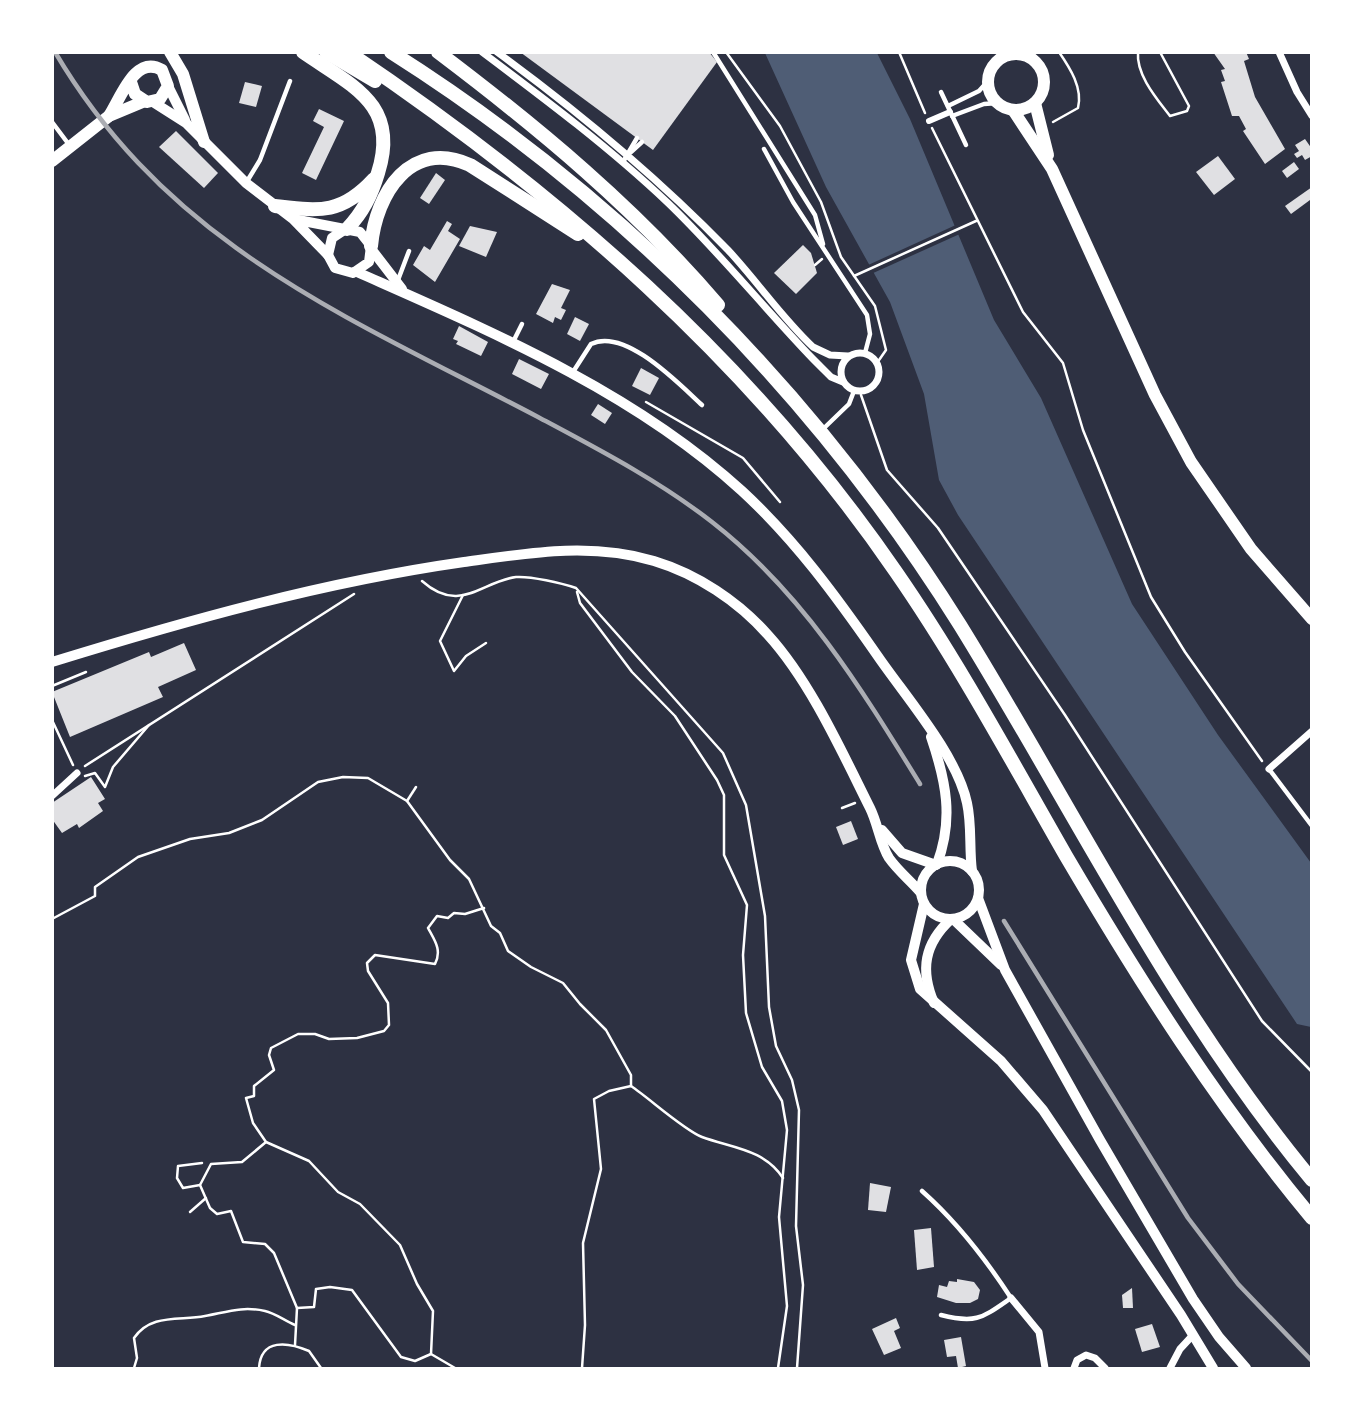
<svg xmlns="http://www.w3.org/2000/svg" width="1364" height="1421" viewBox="0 0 1364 1421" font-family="Inter,sans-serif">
  <rect width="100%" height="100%" fill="#2d3142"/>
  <!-- water -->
  <path fill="#4f5d75" d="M765,53H877L910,119L994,320L1041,398L1132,604L1218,735L1311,863V1027L1297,1024L958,515L939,480L924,394L890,302L826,187Z"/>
  <!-- pier -->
  <path fill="#2d3142" d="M958,224L962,233L871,274L866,266Z"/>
  <!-- building -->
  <g fill="#e0e0e3">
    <path d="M520,52H709L717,62L653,150Z"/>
    <path d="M1213,52H1246L1249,59L1244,61L1255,97L1285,149L1265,164L1243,131L1246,129L1239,116H1232L1221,82L1225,81L1221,70L1225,69Z"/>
    <path d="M245,82L262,86L256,107L239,103Z"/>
    <path d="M319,109L344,121L316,180L302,173L324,127L313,121Z"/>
    <path d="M176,131L218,173L204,188L159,147Z"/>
    <path d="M1305,139L1312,149V156L1305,160L1302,155L1297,158L1294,154L1299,151L1295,145Z"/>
    <path d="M1218,156L1235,179L1214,195L1196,172Z"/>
    <path d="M1294,162L1299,169L1287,178L1282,171Z"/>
    <path d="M436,173L445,180L429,204L420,198Z"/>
    <path d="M1312,187L1310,200L1291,214L1285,206Z"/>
    <path d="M447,221L452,224L448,231L460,239L435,282L413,265L424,246L430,250Z"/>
    <path d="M470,226L497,232L486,257L459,246Z"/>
    <path d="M803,245L811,253L817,273L796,294L774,273Z"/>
    <path d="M552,284L570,290L561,308L566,310L561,320L555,317L553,323L536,314Z"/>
    <path d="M575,317L589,324L580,341L567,334Z"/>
    <path d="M459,326L488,342L481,356L456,344L458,341L453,339Z"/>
    <path d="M519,359L549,374L541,389L512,374Z"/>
    <path d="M641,368L659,378L650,395L632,386Z"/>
    <path d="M598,404L612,413L605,424L591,415Z"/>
    <path d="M184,643L196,670L158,687L163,697L70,737L52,692L149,652L151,657Z"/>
    <path d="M91,777L105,799L98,803L103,811L79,828L77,824L62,833L52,819V803Z"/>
    <path d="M851,821L858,839L843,845L836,827Z"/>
    <path d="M870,1183L891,1187L886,1212L868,1210Z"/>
    <path d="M931,1228L934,1267L917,1270L914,1230Z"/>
    <path d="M957,1279L974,1282L980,1290L978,1299L970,1303H956L937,1297L939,1285L947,1287L949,1281L957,1282Z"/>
    <path d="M1132,1288L1133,1308H1123L1122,1295Z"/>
    <path d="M896,1318L900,1328L894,1331L901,1348L884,1355L872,1329Z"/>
    <path d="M1152,1324L1160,1347L1142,1352L1135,1329Z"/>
    <path d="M961,1337L966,1366L958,1368L956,1356L947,1357L944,1340Z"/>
  </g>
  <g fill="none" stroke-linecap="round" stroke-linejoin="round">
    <!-- path -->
    <g stroke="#fff" stroke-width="2.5">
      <path d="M726,52L780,126L821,202L841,257L875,306L886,350L877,363"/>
      <path d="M899,52L925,113"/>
      <path d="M1138,52C1136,75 1157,99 1170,116L1187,111L1189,106L1160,52"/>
      <path d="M1053,122L1078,108C1083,88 1070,68 1059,52"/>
      <path d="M932,128L1023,312L1063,363L1083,430L1151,597L1185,652L1262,761"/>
      <path d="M815,265L822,259"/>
      <path d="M854,276L976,221"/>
      <path d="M861,395L887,470L938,528L1065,715L1262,1021L1312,1072"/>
      <path d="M646,402L743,458L780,502"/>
      <path d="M422,581C460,615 482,581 516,577C531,576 561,583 576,588L723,753L746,805L765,916L769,1007L776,1046L792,1080L799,1110L796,1226L803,1285L797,1368"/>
      <path d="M577,592L580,603L632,672L675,716L717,780L724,795V855L747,905L743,955L746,1013L762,1067L782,1101L787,1130L779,1217L787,1306L778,1368"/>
      <path d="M463,595L440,641L454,671L466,656L486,643"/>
      <path d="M52,686L86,672"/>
      <path d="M52,720L73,765"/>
      <path d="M85,766L354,594"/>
      <path d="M85,776L95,773L105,787L113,767L149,725"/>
      <path d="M407,801L416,787"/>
      <path d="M842,808L855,803"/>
      <path d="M52,919L95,896V887L138,857L190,839L229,833L262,820L318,782L343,777L368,778L407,801L450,860L469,879L491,926L500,933L508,951L531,967L563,983L580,1004L606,1030L631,1075V1086"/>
      <path d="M266,1142L242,1162L211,1164L200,1185L210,1208L217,1214L231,1211L243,1242L265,1244L274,1253L297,1308L295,1345"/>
      <path d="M200,1185L183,1188L177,1178L178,1166L202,1163"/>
      <path d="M190,1212L206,1198"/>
      <path d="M297,1308L314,1307L316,1289L330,1287L352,1290L401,1357L415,1361L431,1354"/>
      <path d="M134,1368L137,1358L134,1338C151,1313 180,1321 205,1316C227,1312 242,1306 265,1311C275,1313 285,1321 295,1325"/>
      <path d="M259,1368C261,1338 288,1342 309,1351L321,1368"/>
      <path d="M455,1368L431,1354L433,1311L417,1284L400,1245L360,1204L338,1192L309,1161L266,1142L253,1123L246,1098L254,1096V1086L274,1070L269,1055L271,1048L298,1034H315L329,1039L357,1038L384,1031L389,1025L388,1003L368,971L367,963L375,955L435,964C442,950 435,941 428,928L437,916L448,918L454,913L465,914L484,908"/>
      <path d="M582,1368L585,1325L583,1243L601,1169L594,1099L609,1091L631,1086C649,1098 684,1130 702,1137C732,1148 764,1149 783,1178"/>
    </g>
    <!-- service -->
    <g stroke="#fff" stroke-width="4.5">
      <path d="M713,52L815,215L823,244"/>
      <path d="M941,92L966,145"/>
      <path d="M948,106L979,91L988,81"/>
      <path d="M952,116L984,104L998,103"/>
      <path d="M52,122L70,146"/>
      <path d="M764,149L793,202L867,315L870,334L865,353"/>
      <path d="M631,152L642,142"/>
      <path d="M623,162L637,138"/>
      <path d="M246,183L260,160L290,81"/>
      <path d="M398,280L409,251"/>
      <path d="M513,342L522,324"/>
      <path d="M573,372L591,344C625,327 679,384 702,405"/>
      <path d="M822,430L849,404L854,391"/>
      <path d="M1269,769L1312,826"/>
      <path d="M922,1191C958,1223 985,1258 1011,1298C982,1318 976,1324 941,1315"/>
    </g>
    <!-- pedestrian -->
    <path stroke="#fff" stroke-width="6" d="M929,121L950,112"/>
    <!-- minor -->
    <g stroke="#fff" stroke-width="7">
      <path d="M482,52C546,100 610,148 668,203C720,253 764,308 813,359L831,377L843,382"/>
      <path d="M497,52C579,112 657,177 728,250C757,281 782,318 813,347L830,355L848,356"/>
      <path d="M1279,52L1297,92L1312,116"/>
      <circle cx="860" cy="372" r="19"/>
      <path d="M1269,769L1312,731"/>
      <path d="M52,796L77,773"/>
      <path d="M1011,1298L1039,1332L1045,1368"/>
      <path d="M1074,1368L1077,1360L1086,1355L1095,1358L1105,1368"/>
      <path d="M1170,1368L1180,1349L1193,1335"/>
    </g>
    <!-- tertiary -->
    <g stroke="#fff" stroke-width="10">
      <path d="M52,662C188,620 324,582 464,562C528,553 591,542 654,561C697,574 738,601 768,635C810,681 842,752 870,808C878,824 880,844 889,858C898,871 911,881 921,893"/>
      <path d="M882,830L902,853L936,865"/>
    </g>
    <!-- secondary -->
    <g stroke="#fff" stroke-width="10">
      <path d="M168,86L185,120"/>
      <path d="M153,102L186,123L246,183L293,219L328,255L335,268L353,273L369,262L371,246L360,232L293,219"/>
      <path d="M372,250L402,289"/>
      <path d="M328,255L332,238L344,230"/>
      <path d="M357,272C490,331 633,391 742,491C795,540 836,596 877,655C905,696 957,755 967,803C972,825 969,849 972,871"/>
      <path d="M931,737C946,781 954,819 937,864"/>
      <circle cx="950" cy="890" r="29"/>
      <path d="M978,898L1005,970L1100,1140L1193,1299L1219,1337L1246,1368"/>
      <path d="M924,904L911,960L920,989L1001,1061L1043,1110L1181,1315L1213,1368"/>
      <path d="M953,919L1001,965"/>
      <path d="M934,1003C920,970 924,944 951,919"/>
    </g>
    <!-- primary -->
    <g stroke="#fff" stroke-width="12">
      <path d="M170,52L183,74L204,142"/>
      <circle cx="1016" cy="82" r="28"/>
      <path d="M1035,103L1048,155"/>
      <path d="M1013,110L1052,169L1155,395L1191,462L1251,549L1312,619"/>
      <path d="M109,116C121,98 135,54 162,70L168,86L160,99L147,102L135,94L131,82"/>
      <path d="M52,161L109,116L145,101"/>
    </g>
    <!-- motorway -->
    <g stroke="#fff" stroke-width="14">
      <path d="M303,52C352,86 400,104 378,173C371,196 363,212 347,229"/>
      <path d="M326,52L375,81"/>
      <path d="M348,52C559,194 752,362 896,572C959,663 1011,760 1066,856C1140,982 1218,1105 1312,1218"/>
      <path d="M391,52C620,197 816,395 960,625C1075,811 1171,1010 1312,1180"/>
      <path d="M438,52C540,129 635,208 718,305"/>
      <path d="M275,206C319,211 341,215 374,179"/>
      <path d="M371,246C376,193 411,138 470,165L578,234"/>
    </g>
    <!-- rail -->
    <g stroke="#abadb3" stroke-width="4.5">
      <path d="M55,52C170,247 348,317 538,417C598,449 658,480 712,522C803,593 861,688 920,784"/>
      <path d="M1004,921L1188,1218L1238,1284L1312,1361"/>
    </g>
  </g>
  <!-- border -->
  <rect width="1364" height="1421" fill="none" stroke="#ffffff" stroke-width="108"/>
</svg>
